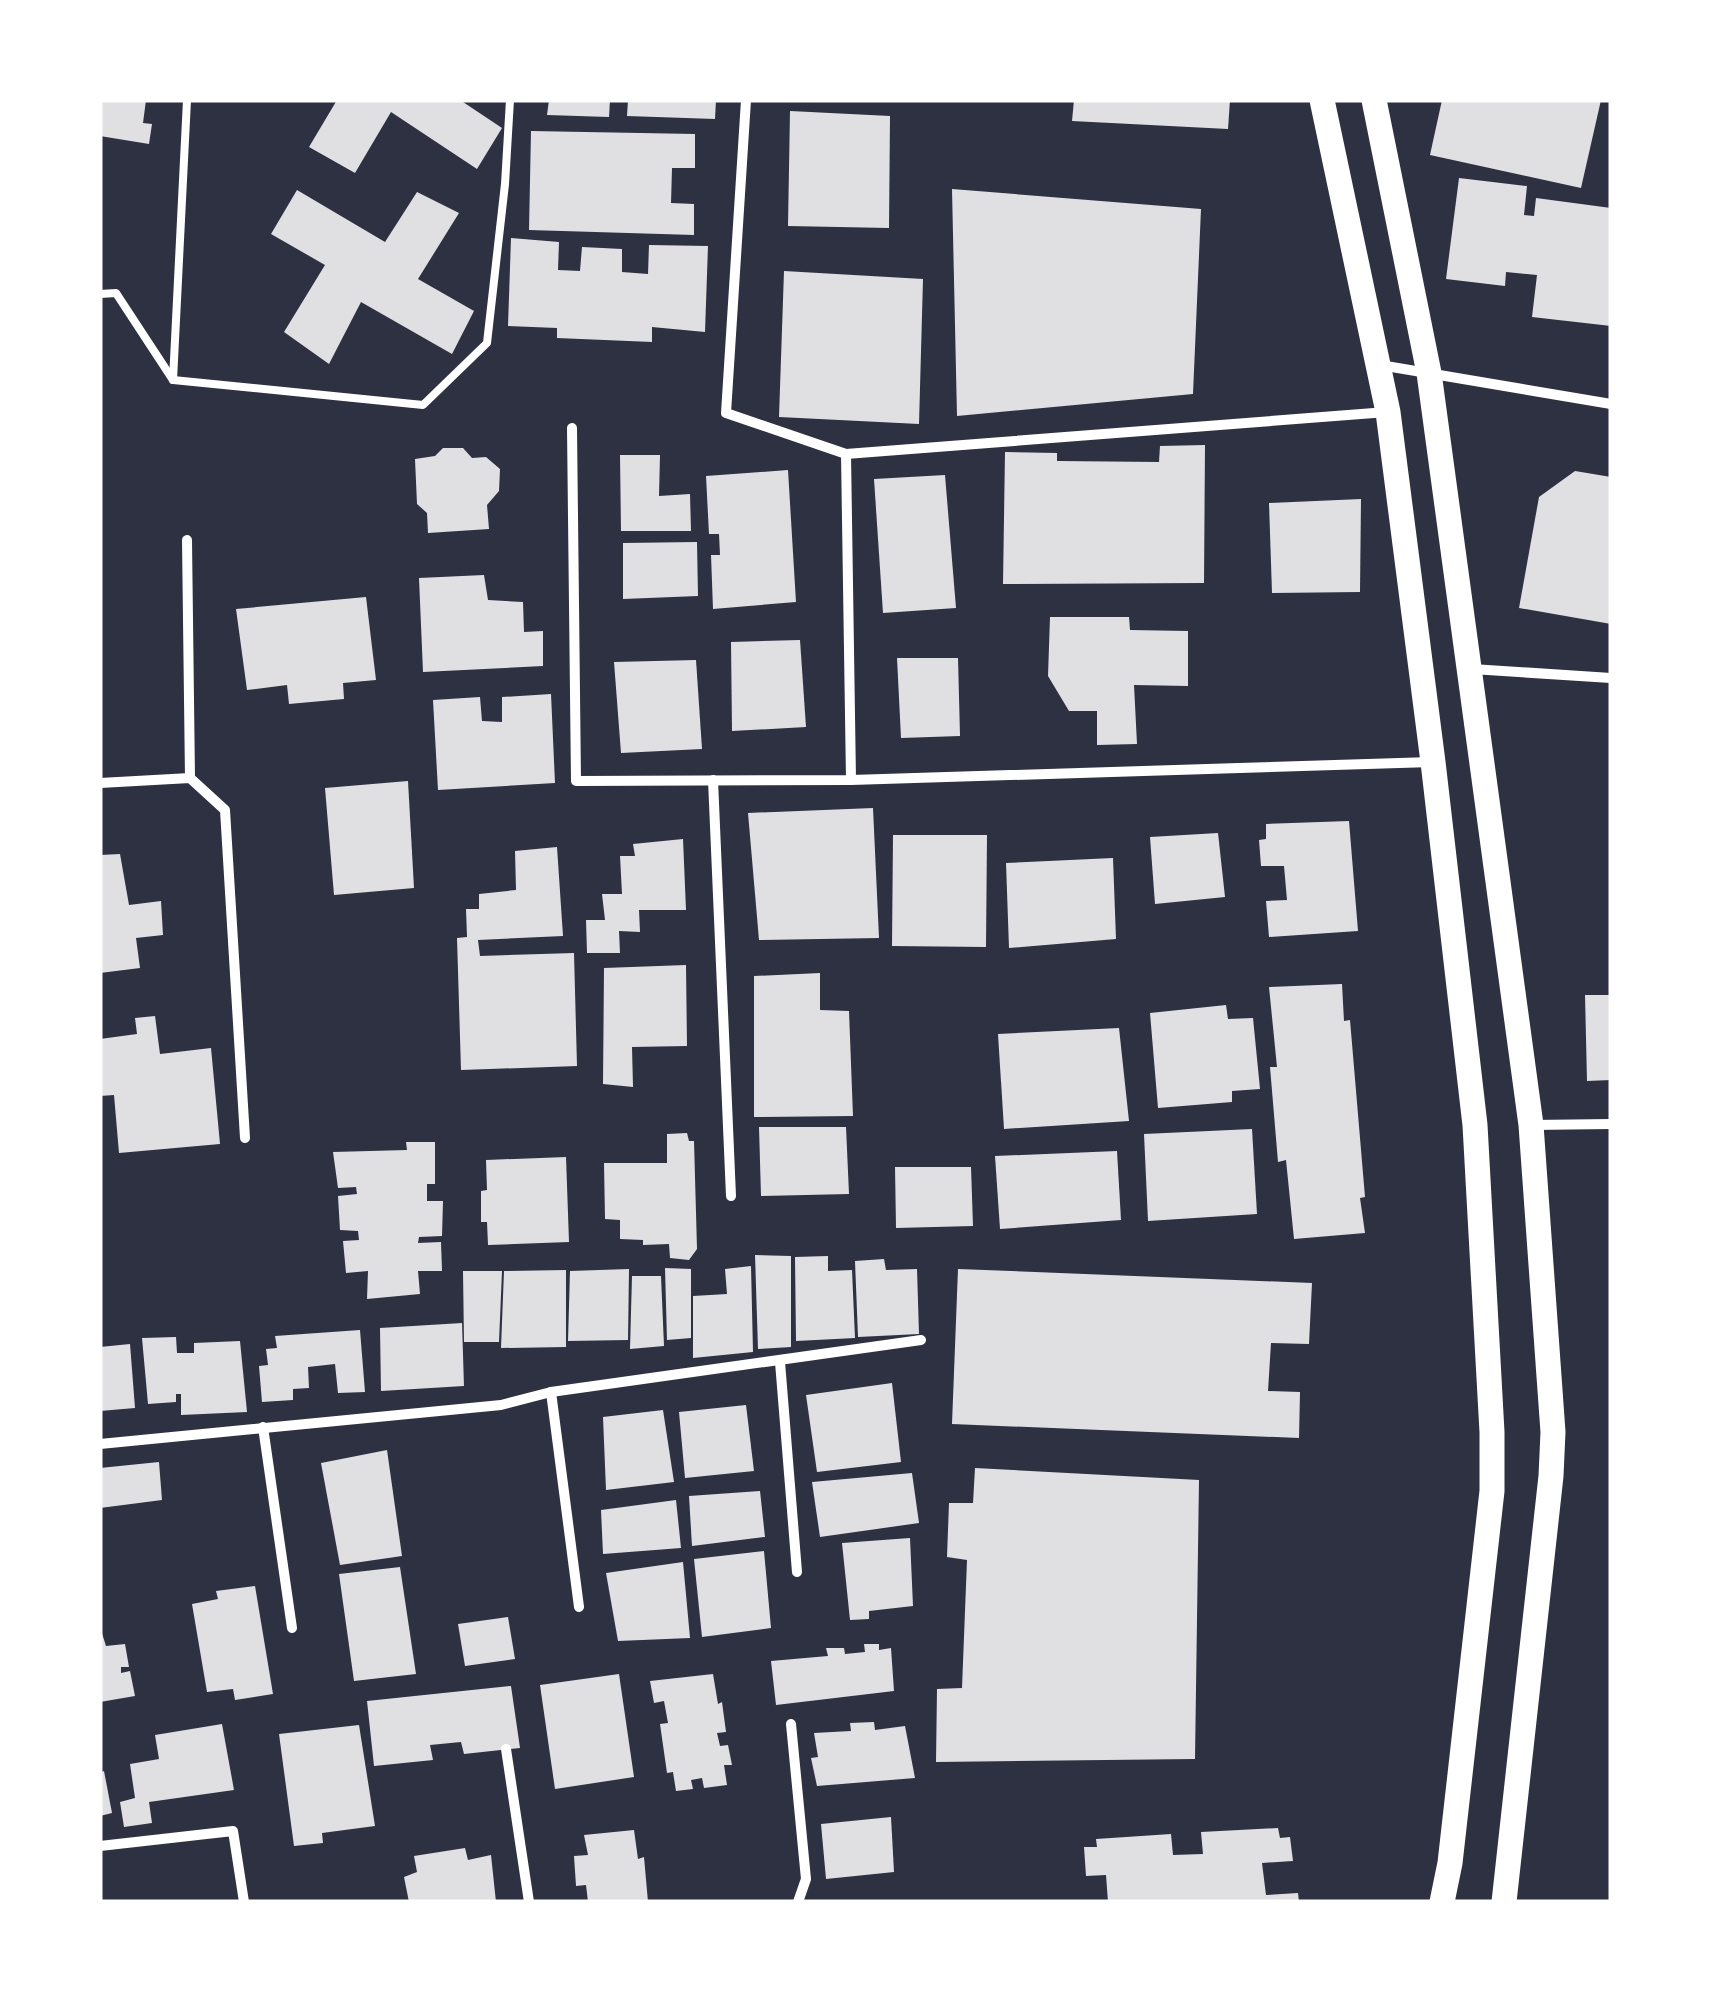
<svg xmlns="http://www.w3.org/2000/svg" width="1711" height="2002" viewBox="0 0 1711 2002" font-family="Manrope,sans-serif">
  <rect width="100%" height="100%" fill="#2d3142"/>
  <!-- building -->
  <g fill="#e0e0e3">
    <path d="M100,100H146L143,123L152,124L149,144L100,136Z"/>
    <path d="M337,100H460L502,128L477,169L391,112L355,173L309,147Z"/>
    <path d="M549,100H610L609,117L547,115Z"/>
    <path d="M628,100H716L715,119L627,116Z"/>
    <path d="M1074,100H1230L1228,129L1072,121Z"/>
    <path d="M1442,100H1601L1581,188L1430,155Z"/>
    <path d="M790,111L890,116L889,228L788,226Z"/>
    <path d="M531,131L695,134V168H672L671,203L694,204V235L529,230Z"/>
    <path d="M1459,178L1527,186L1524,215L1534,216L1536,198L1611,208V326L1532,317L1537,275L1506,272L1505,286L1446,279Z"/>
    <path d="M952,189L1201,209L1193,394L957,416Z"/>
    <path d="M297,190L385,242L417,192L459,213L418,279L474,311L452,354L361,302L329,364L284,332L325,265L271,234Z"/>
    <path d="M511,238L559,242L558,270L580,271L582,247L622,249V272L648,274L649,245L708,246L705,332L652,327V342L557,338V328L508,326Z"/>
    <path d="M784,271L923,279L919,424L779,417Z"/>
    <path d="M1205,445L1204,583L1003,584L1005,452L1057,453V461L1159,462L1160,446Z"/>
    <path d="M443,448H463L472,458L486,457L500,469L499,491L487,505L489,529L428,533L427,513L417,504L415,459L435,456Z"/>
    <path d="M620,455H660L659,496L690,494L691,531H621Z"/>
    <path d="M788,470L796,602L713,609L711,555H720L719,534H709L706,476Z"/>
    <path d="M1575,471L1611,477V624L1519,608L1539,497Z"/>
    <path d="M945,475L956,608L883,613L874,479Z"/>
    <path d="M1361,499L1360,592L1272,593L1269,503Z"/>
    <path d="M697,542L698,596L623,599V543Z"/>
    <path d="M484,575L488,600L523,602L524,632L543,631V666L423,672L419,578Z"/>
    <path d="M366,597L376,680L343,683L344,699L289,704L287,685L247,690L236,609Z"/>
    <path d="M1050,617H1129L1130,630L1188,631V686L1134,685L1137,744L1097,745V711H1069L1048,676Z"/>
    <path d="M800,640L806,727L732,731L731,642Z"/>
    <path d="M897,658H958L960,736L901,738Z"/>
    <path d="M696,660L702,749L621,753L614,662Z"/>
    <path d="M551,694L555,783L438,790L433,700L480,697L482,721L502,722V697Z"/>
    <path d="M408,781L414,888L334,895L325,788Z"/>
    <path d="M873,808L879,938L759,940L748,813Z"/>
    <path d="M1349,821L1358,931L1269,937L1266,901L1287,900L1284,866H1261L1259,840L1266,839V824Z"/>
    <path d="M1218,833L1225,897L1155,904L1150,837Z"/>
    <path d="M893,835H987L986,947L892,946Z"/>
    <path d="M683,839L686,910H639L640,932L619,931L620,953H587L586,920H605L602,894H622L620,856H635L633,844Z"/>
    <path d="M557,847L563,936L478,940L480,956L574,953L577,1066L461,1070L457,938L467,937L466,909H479V894L516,890L515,851Z"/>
    <path d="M120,854L129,905L161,901L163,935L136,938L140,968L100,973V855Z"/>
    <path d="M1113,858L1116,939L1009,948L1006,863Z"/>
    <path d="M686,965L687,1046L632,1047L633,1087L603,1084L604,968Z"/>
    <path d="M820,973V1010L849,1011L853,1116L754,1117V976Z"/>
    <path d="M1342,984L1344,1021L1350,1020L1365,1197L1360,1198L1365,1233L1294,1239L1286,1160L1278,1162L1270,1067H1277L1269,987Z"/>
    <path d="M1585,995H1611V1080L1587,1081Z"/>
    <path d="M1226,1005L1228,1019L1253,1018L1260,1089L1232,1091V1102L1158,1108L1150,1013Z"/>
    <path d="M155,1016L160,1054L211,1048L220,1144L119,1153L114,1095L100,1096V1039L137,1034L135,1018Z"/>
    <path d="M1119,1028L1129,1121L1004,1129L998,1034Z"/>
    <path d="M759,1127H846L849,1194L761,1196Z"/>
    <path d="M1252,1129L1257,1214L1148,1221L1144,1134Z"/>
    <path d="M687,1133L689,1141H694L697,1249L689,1260L670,1258L669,1244L643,1245V1240L620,1239V1220L605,1219L604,1163H667V1134Z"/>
    <path d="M406,1142H435V1184H427V1201H443L442,1236L419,1237L418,1243L441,1242L442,1271H418L420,1294L367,1299L368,1271L346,1273L343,1241L359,1240L358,1231L340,1230L338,1196L357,1194L356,1187L338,1188L333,1152L407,1150Z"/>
    <path d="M1117,1151L1121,1220L1000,1229L995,1156Z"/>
    <path d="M566,1157L569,1242L488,1245L487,1222H481V1191L487,1190L486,1160Z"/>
    <path d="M895,1167H971L973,1226L896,1228Z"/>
    <path d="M755,1255L791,1256V1347L758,1349Z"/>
    <path d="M828,1256V1271L852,1270L855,1338L796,1341L795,1257Z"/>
    <path d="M884,1259L886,1270L917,1269L919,1334L858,1337L855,1261Z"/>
    <path d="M751,1266L753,1352L693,1358V1296L727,1294L725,1269Z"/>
    <path d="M665,1268L691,1269V1338L667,1340Z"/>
    <path d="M629,1269L628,1340L568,1341L570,1271Z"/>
    <path d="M958,1269L1312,1283L1309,1344L1271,1343L1268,1391L1300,1392L1299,1438L952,1424Z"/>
    <path d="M566,1270V1347L501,1348L504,1271Z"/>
    <path d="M463,1271H502L499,1342H464Z"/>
    <path d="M632,1276H661L664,1346L630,1349Z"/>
    <path d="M462,1323L464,1386L381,1391L380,1328Z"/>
    <path d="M360,1330L365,1392L338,1393L335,1364L308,1367L309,1388L293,1389V1400L262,1402L259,1366L268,1365L266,1349L277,1348L275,1336Z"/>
    <path d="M176,1337L177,1353H194V1343L240,1341L247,1412L181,1415V1394H176V1402L148,1404L142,1338Z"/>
    <path d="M130,1344L135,1408L100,1411V1347Z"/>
    <path d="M892,1383L901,1462L817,1472L806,1395Z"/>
    <path d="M746,1405L754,1471L685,1478L679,1412Z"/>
    <path d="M663,1410L674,1482L606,1490L603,1417Z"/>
    <path d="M387,1450L402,1556L340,1565L321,1463Z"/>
    <path d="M159,1462L162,1500L100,1508V1468Z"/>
    <path d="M975,1468L1199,1480L1195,1759L936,1762L937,1689L962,1688L967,1560L947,1557L949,1503H973Z"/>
    <path d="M912,1473L919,1523L820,1537L812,1482Z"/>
    <path d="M760,1491L765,1537L692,1546L689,1496Z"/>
    <path d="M676,1500L681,1548L603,1554L601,1510Z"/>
    <path d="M910,1538L913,1606L869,1611V1619L850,1620L842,1543Z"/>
    <path d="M764,1551L771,1628L702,1637L694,1559Z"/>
    <path d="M683,1562L690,1638L618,1641L606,1573Z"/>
    <path d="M400,1567L416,1674L354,1681L339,1574Z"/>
    <path d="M255,1586L273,1694L235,1700L233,1689L207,1692L192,1604L218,1599L216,1591Z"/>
    <path d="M508,1617L515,1659L465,1666L458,1624Z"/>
    <path d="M100,1627L106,1646L125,1644L129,1667H121V1673L130,1671L135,1696L100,1702Z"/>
    <path d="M864,1644H879V1650L891,1648L894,1691L776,1705L771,1661L828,1656L826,1648H844L845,1654L865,1652Z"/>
    <path d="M619,1674L634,1777L555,1789L540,1685Z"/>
    <path d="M713,1674L718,1704L722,1702L726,1732L717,1733L720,1746L728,1745L732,1765H724L727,1785L704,1788L702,1778L691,1780L693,1789L676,1791L673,1772L667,1773L660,1724L668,1723L664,1701L654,1703L650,1681Z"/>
    <path d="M511,1686L520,1748L464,1754L461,1742L430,1745L433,1760L374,1766L367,1701Z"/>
    <path d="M874,1722L875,1730L905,1726L915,1778L817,1786L811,1758L818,1757L814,1733L851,1731L850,1723Z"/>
    <path d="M222,1724L234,1790L149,1802L152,1823L124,1827L120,1802L135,1798L130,1764L159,1759L155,1735Z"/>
    <path d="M359,1725L375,1826L322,1833L323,1843L294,1846L279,1734Z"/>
    <path d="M104,1771L112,1813L100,1816V1773Z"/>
    <path d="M891,1817L894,1872L826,1879L821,1824Z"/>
    <path d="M1278,1828L1280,1838L1290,1837L1293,1861L1262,1863L1266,1895L1298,1893L1299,1902H1108L1106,1875L1086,1876L1084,1847H1097L1096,1839L1171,1834L1173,1855L1203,1854L1201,1832Z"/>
    <path d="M634,1830L638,1859L644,1857L648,1902H588L586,1885L576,1886L574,1856L588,1855L584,1835Z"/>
    <path d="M465,1848L468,1860L491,1855L496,1902H409L404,1877L417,1872L414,1856Z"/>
  </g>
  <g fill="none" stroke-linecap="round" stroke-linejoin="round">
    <!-- service -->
    <g stroke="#fff" stroke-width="8">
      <path d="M100,294L116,293L173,380L423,405L487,343L505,184L510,100"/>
      <path d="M173,380L187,100"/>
    </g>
    <!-- minor -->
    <g stroke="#fff" stroke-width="10">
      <path d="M746,100L726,413L846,454L851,780"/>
      <path d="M1380,365L1611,404"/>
      <path d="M572,428L576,781L851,780L1432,762"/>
      <path d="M846,454L1387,412"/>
      <path d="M187,540L190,778"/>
      <path d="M1472,669L1611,678"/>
      <path d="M713,780L731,1196"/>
      <path d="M100,783L190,778L225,810L245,1138"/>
      <path d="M1532,1125L1611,1124"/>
      <path d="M780,1362L797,1572"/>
      <path d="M551,1392L579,1607"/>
      <path d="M263,1427L292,1628"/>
      <path d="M100,1444L501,1405L551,1392L921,1340"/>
      <path d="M791,1724L806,1879L798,1902"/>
      <path d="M506,1749L529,1902"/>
      <path d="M100,1846L233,1831L244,1902"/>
    </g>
    <!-- primary -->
    <g stroke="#fff" stroke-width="25">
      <path d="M1322,100L1388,412L1433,762L1475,1125L1492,1432V1491L1450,1863L1442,1902"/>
      <path d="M1374,100L1429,373L1531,1125L1553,1432L1551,1476L1504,1902"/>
    </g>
  </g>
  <!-- border -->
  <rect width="1711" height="2002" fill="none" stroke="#ffffff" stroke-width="205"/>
</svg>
